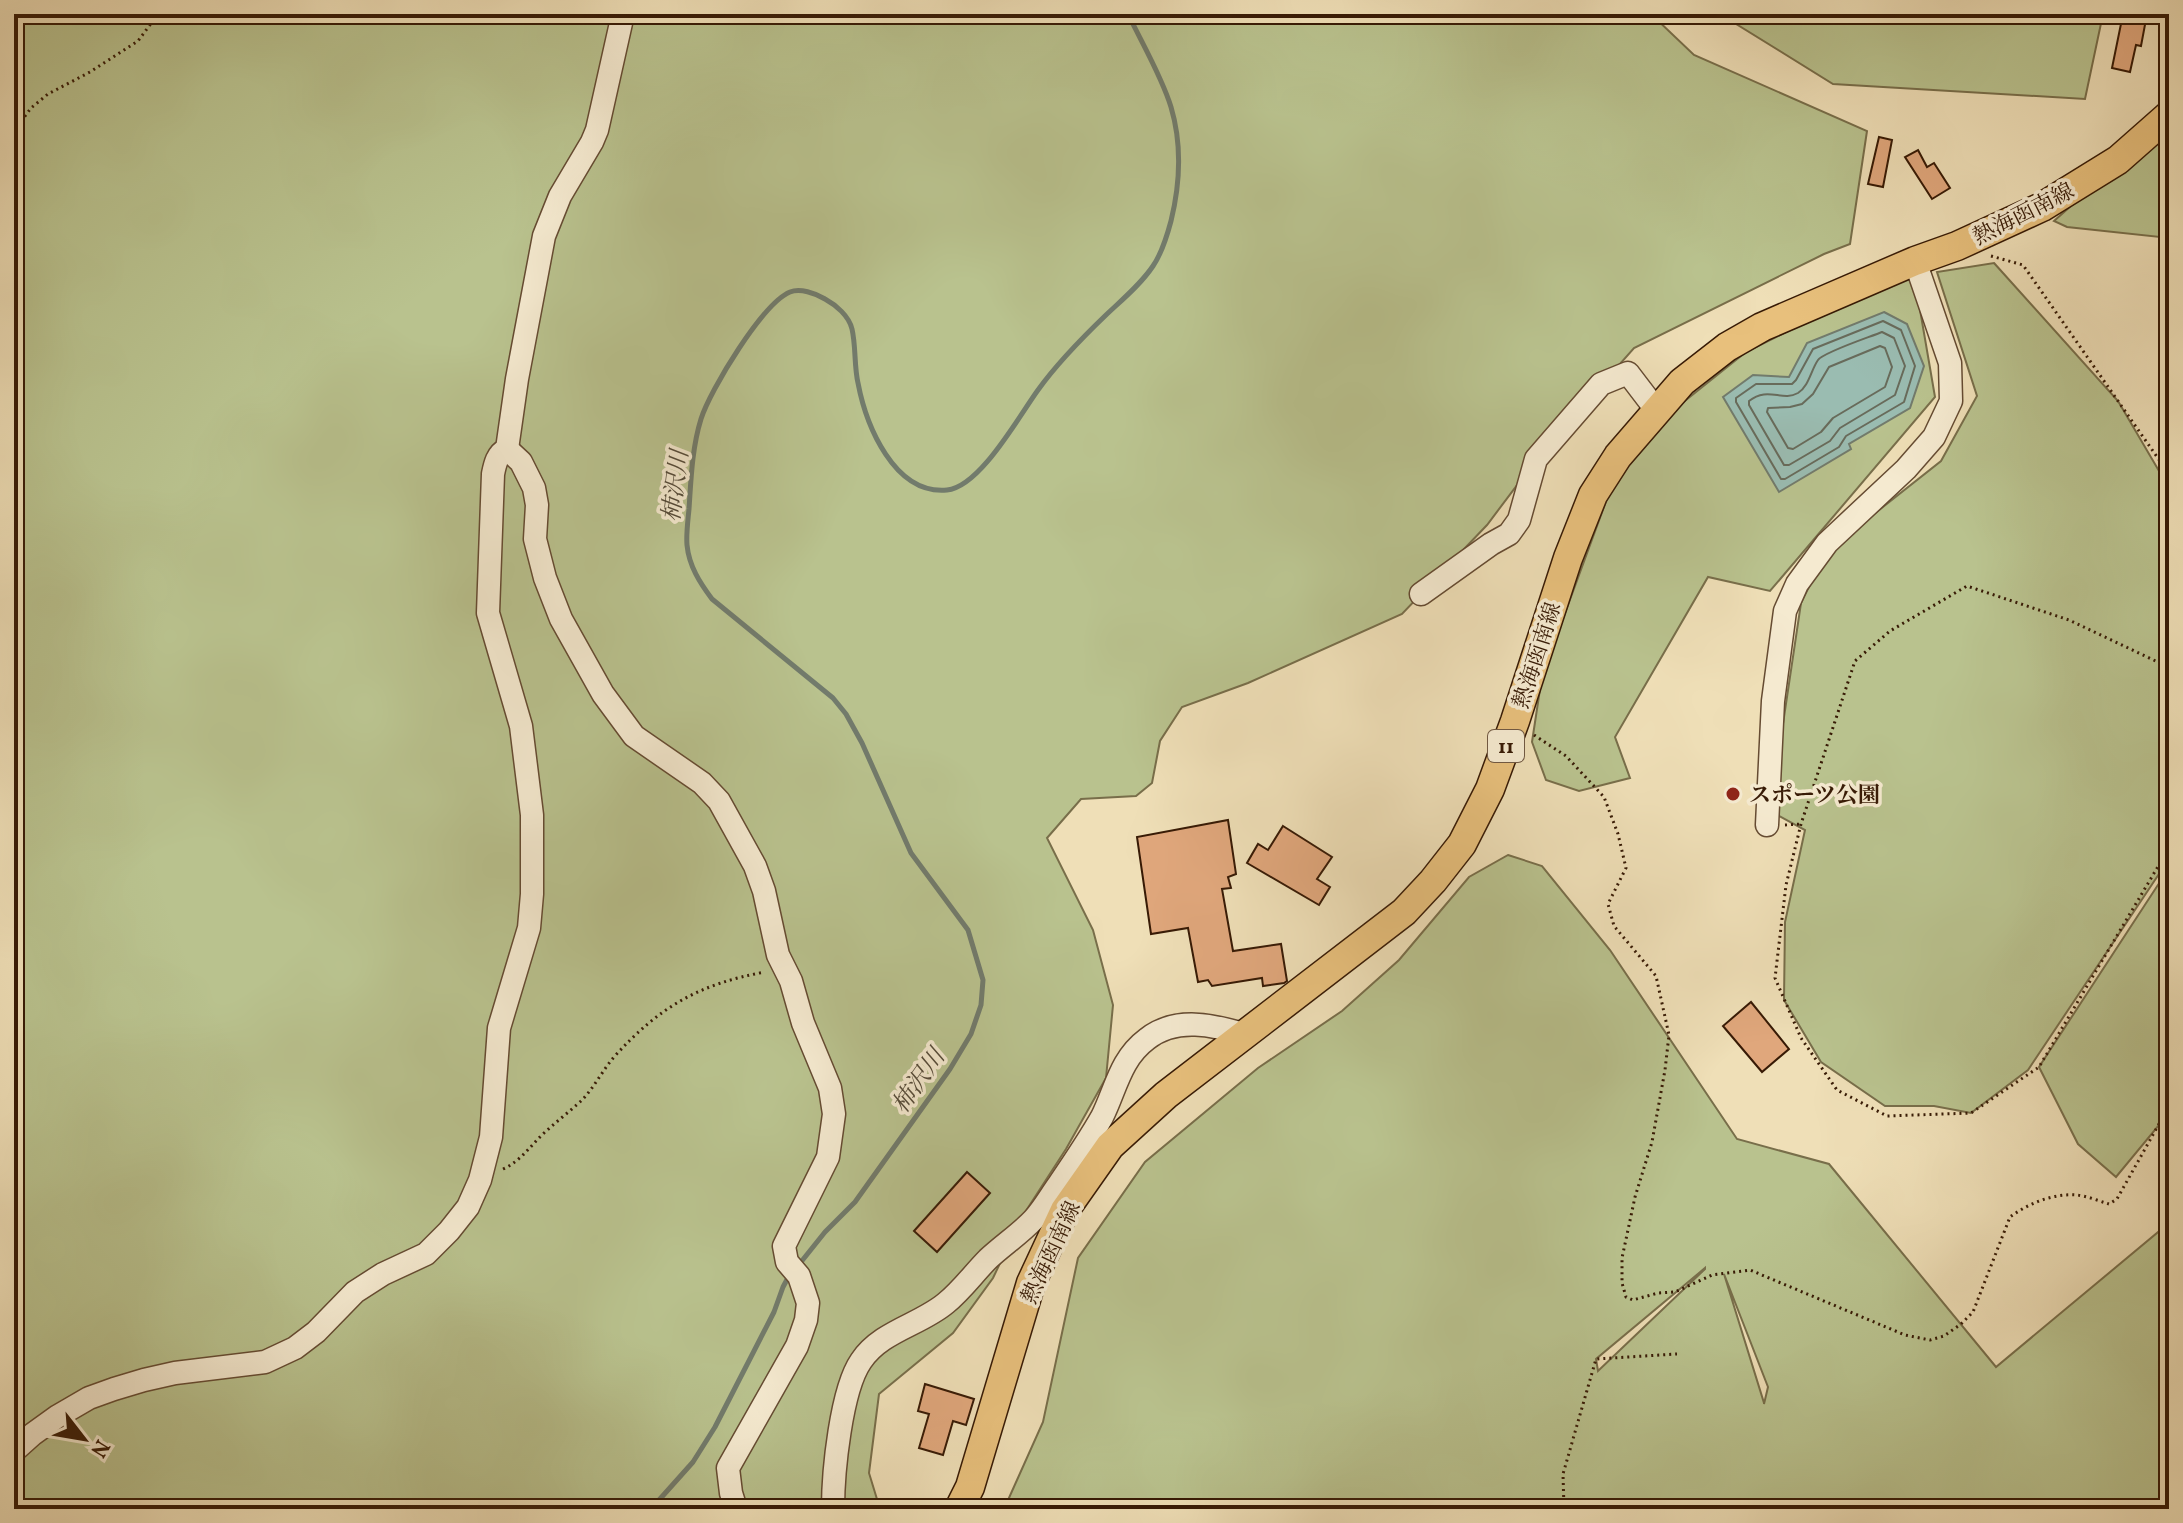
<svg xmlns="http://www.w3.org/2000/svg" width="2183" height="1523" viewBox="0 0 2183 1523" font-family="Vollkorn,'Noto Serif JP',serif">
  <rect width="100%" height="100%" fill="#efdfb7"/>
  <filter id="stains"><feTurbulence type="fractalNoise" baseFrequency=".0025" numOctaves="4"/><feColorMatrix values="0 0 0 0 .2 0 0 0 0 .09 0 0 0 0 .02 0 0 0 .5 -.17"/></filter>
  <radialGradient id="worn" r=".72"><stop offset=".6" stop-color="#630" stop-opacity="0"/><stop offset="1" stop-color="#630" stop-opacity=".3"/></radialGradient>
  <!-- green -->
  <g fill="#b9c28e" stroke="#786e4a" stroke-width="2" fill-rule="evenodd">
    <path d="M14,14H1313L1315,18L1316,14H1651L1694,55L1867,131L1850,244L1824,254L1634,348L1542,452L1487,525L1402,614L1248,683L1182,707L1160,741L1152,783L1136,796L1081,799L1047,838L1093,930L1113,1005L1106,1078L1066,1149L1022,1217L993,1278L953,1333L879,1394L869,1473L880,1509H14Z"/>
    <path d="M1720,14H2103L2085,99L1833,84Z"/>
    <path d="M2169,119V238L2067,227L2054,221Z"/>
    <path d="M1994,263L2118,401L2169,488V859L2028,1070L1971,1113L1934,1106H1885L1821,1062L1784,1000L1785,922L1805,830L1770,811L1801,603L1826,552L1941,461L1977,396L1937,272Z"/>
    <path d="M1913,269L1935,397L1770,591L1708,577L1615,737L1630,778L1579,791L1546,780L1532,742L1542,676L1612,485L1681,404L1746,352Z"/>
    <path d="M1508,855L1542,866L1610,950L1737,1139L1829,1164L1996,1367L2169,1223V1509H1004L1043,1422L1078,1258L1145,1162L1258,1068L1342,1011L1399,960L1469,877ZM1705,1268V1269L1598,1371L1596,1359ZM1724,1274L1768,1387L1764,1404V1403Z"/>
    <path d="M2169,868V1113L2116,1177L2078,1144L2039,1067Z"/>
  </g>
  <!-- water -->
  <path fill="#9abcb1" stroke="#727b6c" stroke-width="2" d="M1884,312L1907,324L1924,366L1910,408L1849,444L1851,449L1779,492L1723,397L1753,375L1789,377L1807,343Z"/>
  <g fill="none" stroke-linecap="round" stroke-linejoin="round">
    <!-- shore -->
    <g stroke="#686b5b" stroke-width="2">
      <path d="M1883,321L1901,330L1915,366L1904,402L1846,436L1839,447L1785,479H1781L1736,402V398L1756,384H1792L1796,380L1813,349Z"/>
      <path d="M1882,332L1894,338L1905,366L1895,395L1840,428L1830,441L1789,465H1784L1749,405V401C1768,386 1782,402 1798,393C1809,386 1811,370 1818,360C1824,352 1870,337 1882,332Z"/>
      <path d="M1880,346L1885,348L1892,367L1885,387L1833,418L1821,432L1793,449L1788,448L1767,412L1768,408L1790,407L1802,404L1813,394L1829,367Z"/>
    </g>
    <!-- stream -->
    <g stroke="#727b6c" stroke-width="5">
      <path d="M797,1267L825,1232L855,1202L950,1069L971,1034L981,1005L983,980L968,930L911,853L862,743L846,714L833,698L712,599C700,583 689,566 687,545C686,534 688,520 689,509C691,479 692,448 701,419C710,390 763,303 790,292C800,288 815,293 825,299C836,305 849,316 852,329C856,346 854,366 858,383C866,425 894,495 947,490C980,487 1019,416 1038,390C1058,362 1083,337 1107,314C1123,299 1141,284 1153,266C1162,253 1167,236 1171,221C1180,184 1182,144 1171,107C1162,77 1142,43 1128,14"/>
      <path d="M651,1509L693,1462L715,1427L774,1312L783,1287L790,1274"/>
    </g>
  </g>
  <!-- building -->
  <g fill="#e0a77c" stroke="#371a05" stroke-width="2">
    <path d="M2123,14H2147L2141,46L2136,45L2130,72L2112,68Z"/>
    <path d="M1879,137L1892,140L1883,187L1868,184Z"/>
    <path d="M1918,150L1927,167L1934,163L1950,188L1932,199L1905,157Z"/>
    <path d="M1228,820L1236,874L1228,877L1231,888L1222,889L1233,951L1281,944L1287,981L1284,983L1263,986L1262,978L1212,986L1208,980L1198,982L1188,928L1151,934L1137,837Z"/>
    <path d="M1283,826L1332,857L1317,879L1330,887L1319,905L1247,863L1258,844L1268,850Z"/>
    <path d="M1751,1002L1789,1049L1762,1072L1723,1026Z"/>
    <path d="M967,1172L990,1193L937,1252L914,1231Z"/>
    <path d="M925,1384L974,1399L966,1425L953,1421L943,1455L919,1448L929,1414L918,1411Z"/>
  </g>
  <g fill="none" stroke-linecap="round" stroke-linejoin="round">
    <!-- minor casing -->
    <g stroke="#654b32" stroke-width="25">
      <g id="minor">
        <path d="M507,449L521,462L534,488L537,505L535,539L545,578L561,619L603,694L634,736L702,783L719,801L755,866L764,891L778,955L791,981L803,1023L830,1088L834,1114L828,1157L784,1246L787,1262L799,1276L808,1303L806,1320L797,1346L728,1468L731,1493L736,1509"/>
        <path d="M1421,594L1491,544L1509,534L1519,520L1536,459L1601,384L1628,373L1657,411"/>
        <path d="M1767,825L1773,701L1785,611L1797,584L1827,543L1906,469L1934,437L1951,401L1950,363L1915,261"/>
        <path d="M14,1451L33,1434L58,1416L89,1398L114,1389L144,1380L175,1373L265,1362L295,1348L316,1332L355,1292L383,1274L426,1254L449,1231L468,1207L480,1180L491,1137L499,1028L529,928L532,894V815L521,726L488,613L493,474C495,464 497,454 507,449L517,379L544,236L560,196L592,142L597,130L623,14"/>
        <path d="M833,1509C833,1472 841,1390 861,1361C881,1331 920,1325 946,1303C962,1290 974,1273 988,1259C1003,1245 1021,1233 1034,1219C1044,1208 1051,1195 1059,1184C1074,1162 1089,1140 1102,1117C1116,1089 1120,1059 1147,1039C1176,1016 1214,1025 1246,1035"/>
      </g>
    </g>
    <!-- major casing -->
    <g stroke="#371a05" stroke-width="31">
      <path id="major" d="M959,1509L970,1487L1031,1283L1065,1210L1110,1146L1166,1095L1404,912L1433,881L1462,844L1490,789L1515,721L1568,558L1593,495L1618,456L1682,382L1727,347L1762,327L1915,261L1957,246L2042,207L2118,160L2169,115"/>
    </g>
    <!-- path -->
    <g stroke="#371a05" stroke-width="3" stroke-dasharray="2 4" stroke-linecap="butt">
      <path d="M14,131L31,108L48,94L90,72L138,41L158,14"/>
      <path d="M1991,256L2023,265L2169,474"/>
      <path d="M2169,672L2162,664L2069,620L1967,586L1890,631L1855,661L1801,824L1786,885L1775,978L1801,1038L1837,1090L1887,1116L1971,1113L2039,1067L2169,848"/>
      <path d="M1534,735L1566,756L1604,797L1618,834L1626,868L1608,904L1614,926L1656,976L1669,1035L1665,1070L1652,1142L1635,1197L1622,1258V1283L1626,1297L1633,1300L1658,1293L1675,1292L1712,1275L1750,1270L1905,1335L1930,1340L1944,1336L1961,1324L1973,1312L2010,1217C2029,1203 2054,1193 2077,1195C2087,1196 2099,1201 2109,1204L2117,1199L2169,1106"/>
      <path d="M1785,825L1801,824"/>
      <path d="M503,1169C521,1161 530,1146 544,1133C556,1122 569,1112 581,1101C594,1088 602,1071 614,1057C659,1007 699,984 765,972"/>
      <path d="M1564,1509L1563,1474L1596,1359L1677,1354"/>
    </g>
    <!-- minor -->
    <use href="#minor" stroke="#f5ead0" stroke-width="22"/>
    <!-- major -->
    <use href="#major" stroke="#e8c07c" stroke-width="28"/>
  </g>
  <!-- markers -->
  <circle fill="#8f2418" stroke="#f5ead0" stroke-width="3" cx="1733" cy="794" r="8"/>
  <g text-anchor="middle" stroke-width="7" stroke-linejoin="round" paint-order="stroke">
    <!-- shield labels -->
    <rect fill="#f5ead0" stroke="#705842" stroke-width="2" x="1488" y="730" width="36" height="32" rx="6"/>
    <g font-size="20" font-weight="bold" fill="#371a05">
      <text x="1506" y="753">11</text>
    </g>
    <!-- street labels -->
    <g font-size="22" fill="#371a05" stroke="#f5ead0">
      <text transform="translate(2023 213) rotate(-27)" y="8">熱海函南線</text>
      <text transform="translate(1536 655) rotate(-72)" y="8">熱海函南線</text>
      <text transform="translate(1050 1252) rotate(-65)" y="8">熱海函南線</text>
    </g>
    <!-- poi labels -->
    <g font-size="22" font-weight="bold" fill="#371a05" stroke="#f5ead0" text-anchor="start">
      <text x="1749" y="802">スポーツ公園</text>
    </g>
    <!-- water labels -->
    <g font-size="24" font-style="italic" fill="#554b39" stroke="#f5ead0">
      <text transform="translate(675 486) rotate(-83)" y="8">柿沢川</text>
      <text transform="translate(918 1081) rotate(-55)" y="8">柿沢川</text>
    </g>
  </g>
  <!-- margin -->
  <rect width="2183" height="1523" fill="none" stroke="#efdfb7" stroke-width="48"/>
  <rect x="16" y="16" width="2151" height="1491" fill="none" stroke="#371a05" stroke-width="4"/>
  <rect x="24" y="24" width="2135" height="1475" fill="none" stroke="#371a05" stroke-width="2"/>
  <!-- north arrow -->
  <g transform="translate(84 1439) rotate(121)" stroke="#f5ead0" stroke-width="6" paint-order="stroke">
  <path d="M0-6L14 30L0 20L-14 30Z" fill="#371a05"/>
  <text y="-12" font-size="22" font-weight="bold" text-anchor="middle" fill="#371a05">N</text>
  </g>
  <rect width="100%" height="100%" filter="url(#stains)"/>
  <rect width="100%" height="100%" fill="url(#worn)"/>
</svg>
